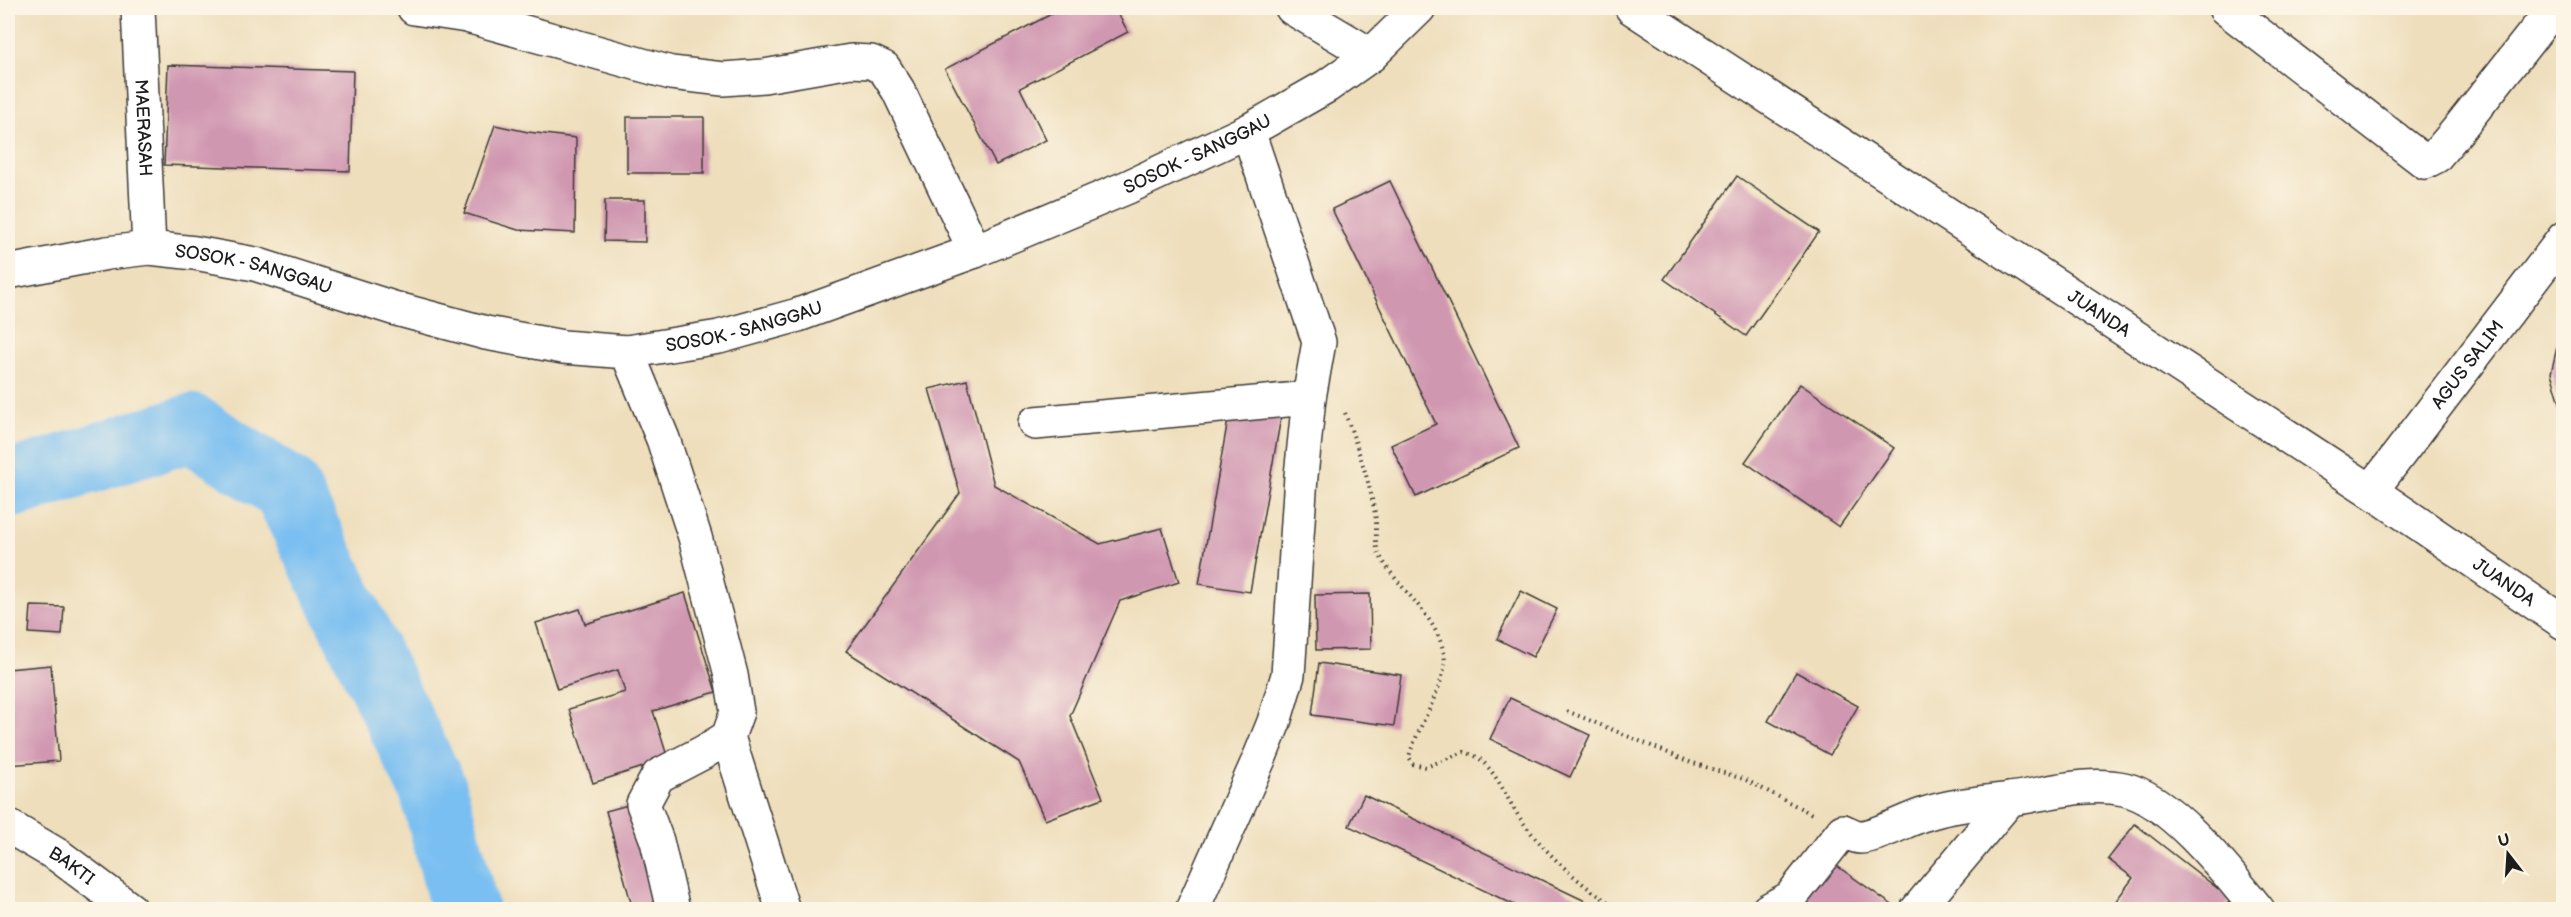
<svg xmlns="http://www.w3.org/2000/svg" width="2571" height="917" viewBox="0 0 2571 917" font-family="'Balsamiq Sans',sans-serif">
  <rect width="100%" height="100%" fill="#fcf5e5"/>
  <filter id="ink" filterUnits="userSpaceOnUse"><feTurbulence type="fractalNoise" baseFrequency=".0167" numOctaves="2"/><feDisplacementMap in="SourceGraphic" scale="12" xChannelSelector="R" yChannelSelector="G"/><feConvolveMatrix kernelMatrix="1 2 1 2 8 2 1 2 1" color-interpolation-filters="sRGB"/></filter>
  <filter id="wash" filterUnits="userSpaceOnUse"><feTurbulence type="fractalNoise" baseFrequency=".008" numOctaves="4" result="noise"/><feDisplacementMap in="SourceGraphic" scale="24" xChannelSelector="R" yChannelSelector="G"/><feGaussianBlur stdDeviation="1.35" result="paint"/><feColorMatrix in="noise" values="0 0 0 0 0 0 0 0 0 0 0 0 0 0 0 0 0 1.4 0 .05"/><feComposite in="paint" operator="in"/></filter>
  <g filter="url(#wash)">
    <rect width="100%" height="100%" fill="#eedebc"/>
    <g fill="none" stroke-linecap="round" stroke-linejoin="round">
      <!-- river -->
      <path stroke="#7abff1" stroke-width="68" d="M8,485L191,428L286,488L433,789L465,910"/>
    </g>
    <g id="blocks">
      <!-- building -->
      <g fill="#d097b1">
        <path d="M1063,8H1115L1128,32L1020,88L1046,140L996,165L945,69Z"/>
        <path d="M168,65L353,71L350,171L164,165Z"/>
        <rect x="627" y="117" width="77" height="56"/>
        <path d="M495,125L528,132L576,138L575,233L518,230L464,213Z"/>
        <path d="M1737,176L1819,232L1746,336L1664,279Z"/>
        <path d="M1390,181L1519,448L1416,497L1391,445L1436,424L1332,209Z"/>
        <path d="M605,200H645V242L604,241Z"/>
        <path d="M2564,337V413H2563L2551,373L2557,347Z"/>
        <path d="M967,380L994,485L1100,544L1162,528L1179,582L1120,601L1070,716L1103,798L1045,820L1019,762L846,651L960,493L929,389Z"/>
        <path d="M1800,384L1894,448L1839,527L1745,462Z"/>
        <path d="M1230,408L1281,417L1250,592L1199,584Z"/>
        <path d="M1521,591L1557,609L1533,657L1497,639Z"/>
        <path d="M685,593L716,692L653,711L668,759L593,783L569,709L625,692L618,670L557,689L536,623L580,609L585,624Z"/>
        <path d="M1370,594L1371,649L1316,650L1315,595Z"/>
        <path d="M31,606L64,607L62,635L29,633Z"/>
        <path d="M1319,663L1401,675L1394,726L1312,715Z"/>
        <path d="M51,665L59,761L8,765V669Z"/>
        <path d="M1796,672L1858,706L1830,755L1768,721Z"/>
        <path d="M1510,698L1590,735L1570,777L1490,739Z"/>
        <path d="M1364,795L1604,910H1525L1349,826Z"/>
        <path d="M639,802L668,910H633L606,811Z"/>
        <path d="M2135,824L2231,899L2223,910H2109L2133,878L2108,859Z"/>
        <path d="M1827,859L1892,905L1888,910H1791Z"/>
      </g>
    </g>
  </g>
  <g filter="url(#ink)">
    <use href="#blocks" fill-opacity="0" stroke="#3c3934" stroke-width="1.5"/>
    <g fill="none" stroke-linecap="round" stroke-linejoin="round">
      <!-- minor casing -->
      <g stroke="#3c3934" stroke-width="36">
        <g id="minor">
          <path id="s1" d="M138,8L149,248"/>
          <path d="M414,8L467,16L671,73L723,79L764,76L851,61L871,62L884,68L898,90L975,251"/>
          <path d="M1292,8L1371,55"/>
          <path id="s2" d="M1632,8L2371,491L2564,623"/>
          <path d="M2225,8L2425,162L2435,157L2457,131L2554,8"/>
          <path d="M627,352L663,439L695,537L731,675L737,712L728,737L704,752L658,776L643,804L657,841L673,910"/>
          <path d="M1035,423L1309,398"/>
          <path id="s3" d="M2371,491L2564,238"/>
          <path d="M728,737L783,910"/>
          <path id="s4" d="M8,826L59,856L131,910"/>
          <path d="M1192,910L1259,759L1274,722L1288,675L1301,476L1309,398L1319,342L1248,131"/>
          <path d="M1768,910L1790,898L1843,831C1848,833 1855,837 1860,837C1876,837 1908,819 1925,814C1953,805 1981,803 2010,799C2047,794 2086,781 2124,789C2171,799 2228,873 2258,910"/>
          <path d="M1917,910L2010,799"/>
        </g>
      </g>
      <!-- highway casing -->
      <g stroke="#3c3934" stroke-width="36">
        <g id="highway">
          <path id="s5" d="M8,272L107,253L149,248L195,253L255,264L393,308L486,333L563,347L627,352L719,337L798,315L975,251L1128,187L1248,131L1327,86L1371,55L1419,8"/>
        </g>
      </g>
      <!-- path -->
      <g stroke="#3c3934" stroke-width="4" stroke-dasharray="1.5 4.5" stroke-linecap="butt">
        <path d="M1345,413C1357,446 1369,479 1375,514C1378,527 1373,541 1379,554C1397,589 1436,613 1444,654C1450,679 1416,729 1409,757L1413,764L1426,767L1464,752C1470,754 1477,756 1481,760C1499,776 1508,802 1522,821C1547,855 1586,891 1622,910"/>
        <path d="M1567,711L1690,762L1746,780L1812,814"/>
      </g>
      <!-- minor -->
      <use href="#minor" stroke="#fff" stroke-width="33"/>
      <!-- highway -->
      <use href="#highway" stroke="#fff" stroke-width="33"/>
    </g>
  </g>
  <g text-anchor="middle" stroke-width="6" stroke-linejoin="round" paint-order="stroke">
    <!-- street labels -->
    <g font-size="18" fill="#1c1c1c" stroke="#fcf5e5">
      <text dy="6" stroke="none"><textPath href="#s1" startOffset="120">MAERASAH</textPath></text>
      <text dy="6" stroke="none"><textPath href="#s5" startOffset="1240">SOSOK - SANGGAU</textPath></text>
      <text dy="6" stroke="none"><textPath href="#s5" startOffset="250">SOSOK - SANGGAU</textPath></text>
      <text dy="6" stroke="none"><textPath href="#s2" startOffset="558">JUANDA</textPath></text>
      <text dy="6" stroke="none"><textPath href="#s5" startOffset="754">SOSOK - SANGGAU</textPath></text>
      <text dy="6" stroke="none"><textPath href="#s3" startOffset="159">AGUS SALIM</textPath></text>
      <text dy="6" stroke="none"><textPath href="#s2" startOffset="1044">JUANDA</textPath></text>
      <text dy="6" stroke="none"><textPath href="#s4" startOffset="75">BAKTI</textPath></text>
    </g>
  </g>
  <!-- margin -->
  <rect width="2571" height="917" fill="none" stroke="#fcf5e5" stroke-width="30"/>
  <!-- north arrow -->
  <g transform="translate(2508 854) rotate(343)" stroke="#fcf5e5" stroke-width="4.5" paint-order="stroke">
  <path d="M0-4.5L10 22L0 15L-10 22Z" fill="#1c1c1c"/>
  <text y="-9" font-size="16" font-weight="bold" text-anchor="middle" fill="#1c1c1c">U</text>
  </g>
</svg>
